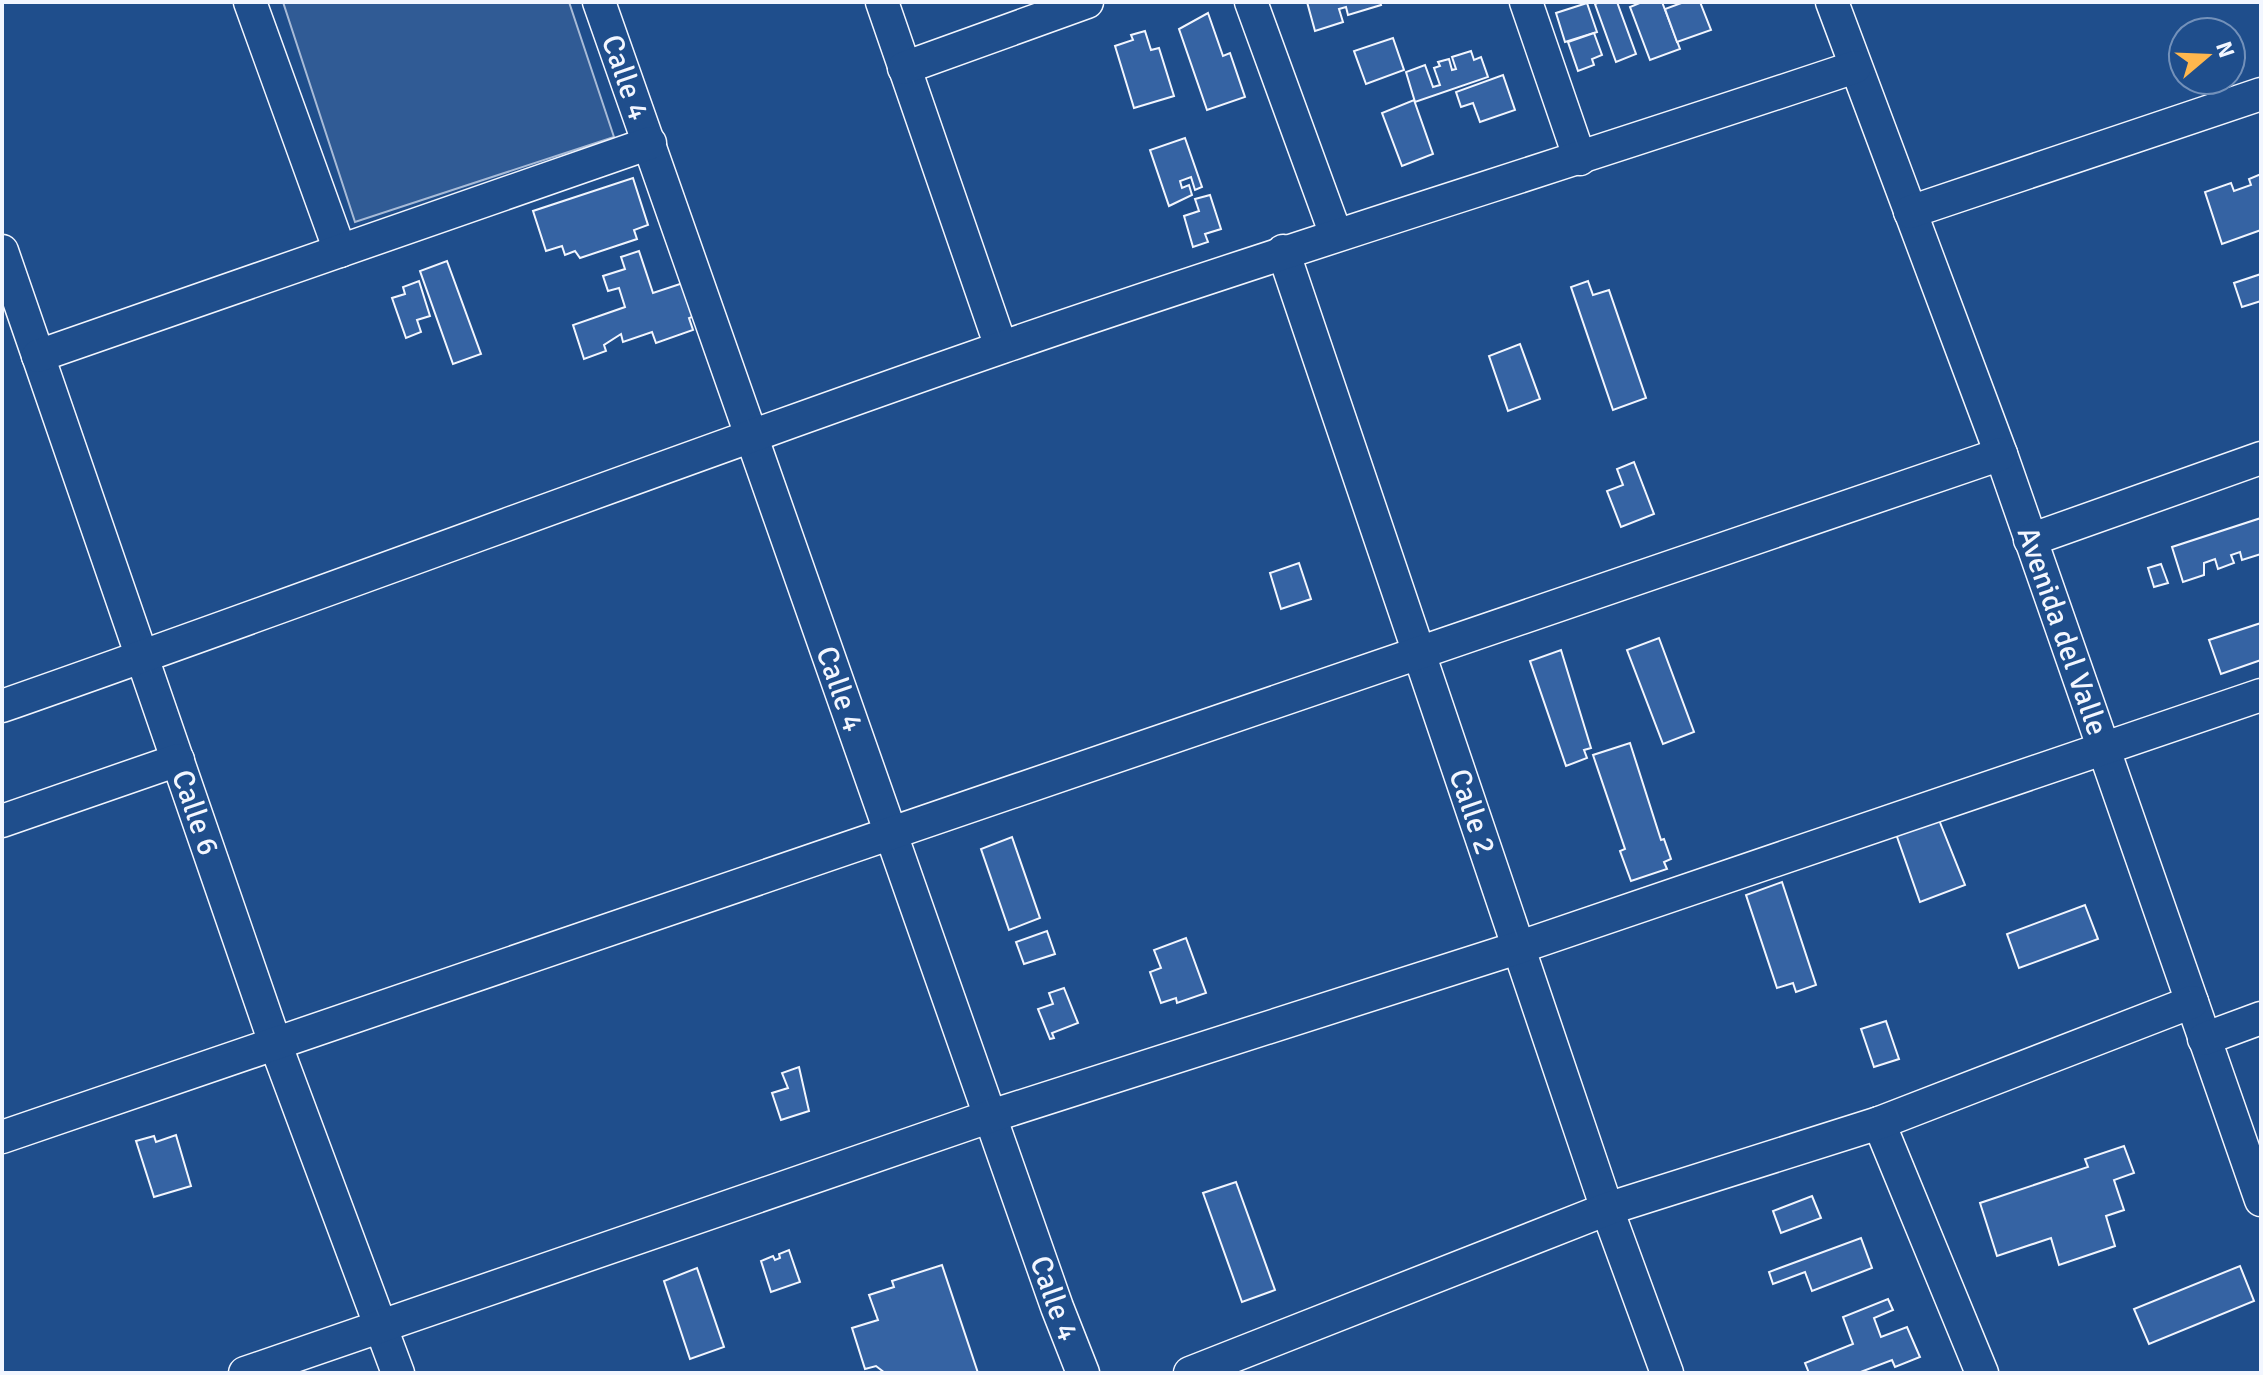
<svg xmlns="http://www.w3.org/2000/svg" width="2263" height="1375" viewBox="0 0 2263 1375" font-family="Signika,sans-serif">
  <rect width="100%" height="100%" fill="#1f4e8c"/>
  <!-- built -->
  <path fill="#305b95" stroke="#a8bbd7" stroke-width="2" d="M283,2H569L614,137L355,222Z"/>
  <!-- building -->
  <g fill="#3563a3" stroke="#f2f6ff" stroke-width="2">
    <path d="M1307,2H1380L1381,5L1348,15L1346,7L1339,9L1343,22L1315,31Z"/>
    <path d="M1600,2H1617L1636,54L1616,62L1595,4Z"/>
    <path d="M1642,2H1662L1680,49L1650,60L1630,7Z"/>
    <path d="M1684,2H1700L1711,30L1677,42L1665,9Z"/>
    <path d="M1587,3L1597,32L1565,42L1556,13Z"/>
    <path d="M1208,13L1223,56L1230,53L1245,97L1207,110L1179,29Z"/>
    <path d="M1145,31L1151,50L1159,48L1174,96L1134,108L1115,46L1133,40L1131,35Z"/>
    <path d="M1594,33L1602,55L1592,59L1594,65L1578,71L1568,42Z"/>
    <path d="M1393,38L1404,70L1366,84L1354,51Z"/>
    <path d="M1471,51L1474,60L1481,57L1488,77L1415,102L1406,72L1425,65L1433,87L1440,85L1434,68L1440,66L1438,62L1449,59L1452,70L1456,69L1452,57Z"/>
    <path d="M1503,75L1515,110L1480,122L1473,103L1461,107L1456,92Z"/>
    <path d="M1414,100L1433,154L1402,166L1382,113Z"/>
    <path d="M1185,138L1202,187L1195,190L1191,177L1180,181L1182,188L1189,185L1192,195L1169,206L1150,150Z"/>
    <path d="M2261,174V230L2222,244L2205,192L2231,183L2234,191L2251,185L2249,179Z"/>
    <path d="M633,178L648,225L634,230L637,239L580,258L575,251L565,255L562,246L546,251L533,211Z"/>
    <path d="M1210,195L1221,229L1205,234L1208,242L1193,247L1184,216L1199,211L1195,199Z"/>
    <path d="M639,251L653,293L692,280L703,313L689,318L693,330L656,343L652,332L623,342L621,334L604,345L606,351L584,359L573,325L625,307L619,288L608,291L603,276L625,269L621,257Z"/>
    <path d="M447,261L481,354L453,364L420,271Z"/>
    <path d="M2261,274V301L2242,307L2234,283Z"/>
    <path d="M419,281L430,316L417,320L421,332L406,338L392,298L405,294L403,287Z"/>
    <path d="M1588,281L1593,295L1609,290L1646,398L1613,410L1571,287Z"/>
    <path d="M1520,344L1540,399L1508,411L1489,356Z"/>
    <path d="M1634,462L1654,514L1621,527L1607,491L1623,485L1617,469Z"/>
    <path d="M2261,518V554L2242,560L2240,552L2231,555L2234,563L2218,569L2215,559L2204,563V575L2183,582L2172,547Z"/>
    <path d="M1299,563L1311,599L1281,609L1270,573Z"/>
    <path d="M2161,564L2168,583L2154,587L2148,568Z"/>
    <path d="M2261,623V660L2221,674L2209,640Z"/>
    <path d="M1659,638L1694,732L1663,744L1627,650Z"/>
    <path d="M1561,650L1591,748L1584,750L1587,758L1566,766L1530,661Z"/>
    <path d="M1630,743L1661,840L1664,839L1671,859L1664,862L1667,869L1631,881L1620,851L1625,849L1593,755Z"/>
    <path d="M1939,820L1965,885L1920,902L1896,834Z"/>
    <path d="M1012,837L1040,918L1009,930L981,849Z"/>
    <path d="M1782,882L1816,985L1796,992L1793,983L1777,988L1746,895Z"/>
    <path d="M2085,905L2098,939L2019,968L2007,934Z"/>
    <path d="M1047,931L1055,954L1024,964L1016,942Z"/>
    <path d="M1186,938L1206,993L1177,1003L1176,998L1161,1003L1150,972L1161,968L1154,950Z"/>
    <path d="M1064,988L1078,1023L1052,1033L1054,1038L1050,1039L1038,1009L1053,1004L1049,993Z"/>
    <path d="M1886,1021L1899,1059L1874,1067L1861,1029Z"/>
    <path d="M799,1067L809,1111L781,1120L772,1093L788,1088L782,1073Z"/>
    <path d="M176,1135L191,1186L154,1197L136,1141L154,1136L156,1142Z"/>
    <path d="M2124,1146L2134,1173L2114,1180L2124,1210L2106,1216L2115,1246L2059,1265L2051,1238L1997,1256L1980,1203L2088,1167L2085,1159Z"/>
    <path d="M1236,1182L1275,1290L1242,1302L1203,1193Z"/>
    <path d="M1812,1196L1821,1218L1781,1233L1773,1211Z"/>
    <path d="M1861,1238L1872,1268L1812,1291L1805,1272L1773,1284L1769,1272Z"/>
    <path d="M789,1250L800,1282L771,1292L761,1261L773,1256L775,1260L780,1258L779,1254Z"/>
    <path d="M942,1265L978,1373H885L876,1366L865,1369L852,1328L878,1320L869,1295L894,1287L892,1281Z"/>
    <path d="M2240,1266L2254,1301L2149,1344L2134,1309Z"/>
    <path d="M697,1268L724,1347L690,1359L664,1281Z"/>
    <path d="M1888,1299L1893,1310L1874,1318L1881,1337L1907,1327L1920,1357L1895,1367L1892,1360L1858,1373H1809L1805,1363L1853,1344L1843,1317Z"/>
  </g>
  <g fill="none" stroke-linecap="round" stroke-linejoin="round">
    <!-- street casing -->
    <g stroke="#f2f6ff" stroke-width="35">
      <g id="street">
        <path d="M250,2L340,251"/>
        <path id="s1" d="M599,2L1057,1307L1083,1373"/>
        <path d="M882,2L1001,347"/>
        <path d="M1251,2L1336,235"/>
        <path d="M1526,2L1580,159"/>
        <path id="s2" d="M1832,2L2001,454L2261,1200"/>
        <path d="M904,68L1087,2"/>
        <path d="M1910,212L2261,94"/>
        <path id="s3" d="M2,251L275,1043L398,1373"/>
        <path id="s4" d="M1283,251L1607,1209L1667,1373"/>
        <path d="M38,356L650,143"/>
        <path d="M2030,540L2261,458"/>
        <path d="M2,706C337,589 668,463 1003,347C1286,249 1572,162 1855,67"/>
        <path d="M2,821L178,760"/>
        <path d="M2204,1039L2261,1018"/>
        <path d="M1879,1123L1982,1373"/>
        <path d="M2,1137L2001,454"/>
        <path d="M245,1373L991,1116L1517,948L2261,695"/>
        <path d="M1190,1373L1607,1209L1879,1123L2192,1002"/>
      </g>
    </g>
    <!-- street -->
    <use href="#street" stroke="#1f4e8c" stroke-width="32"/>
  </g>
  <g text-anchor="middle" stroke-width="6" stroke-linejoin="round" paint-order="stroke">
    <!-- street labels -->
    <g font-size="30" fill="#f2f6ff" stroke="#1f4e8c">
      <text dy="10" stroke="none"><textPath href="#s1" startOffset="80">Calle 4</textPath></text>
      <text dy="10" stroke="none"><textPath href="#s2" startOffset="670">Avenida del Valle</textPath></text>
      <text dy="10" stroke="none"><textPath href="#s1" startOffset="728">Calle 4</textPath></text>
      <text dy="10" stroke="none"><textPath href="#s3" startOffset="594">Calle 6</textPath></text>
      <text dy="10" stroke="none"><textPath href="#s4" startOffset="592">Calle 2</textPath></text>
      <text dy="10" stroke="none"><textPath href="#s1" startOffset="1374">Calle 4</textPath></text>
    </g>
  </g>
  <!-- border -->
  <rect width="2263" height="1375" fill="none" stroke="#f2f6ff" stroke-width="8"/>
  <!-- north arrow -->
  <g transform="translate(2207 56) rotate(71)"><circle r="38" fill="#1f4e8c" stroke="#7391ba" stroke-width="2"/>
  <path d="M0-6L14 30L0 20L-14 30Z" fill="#ffb74d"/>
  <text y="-12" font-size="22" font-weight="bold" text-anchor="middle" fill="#f2f6ff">N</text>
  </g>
</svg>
